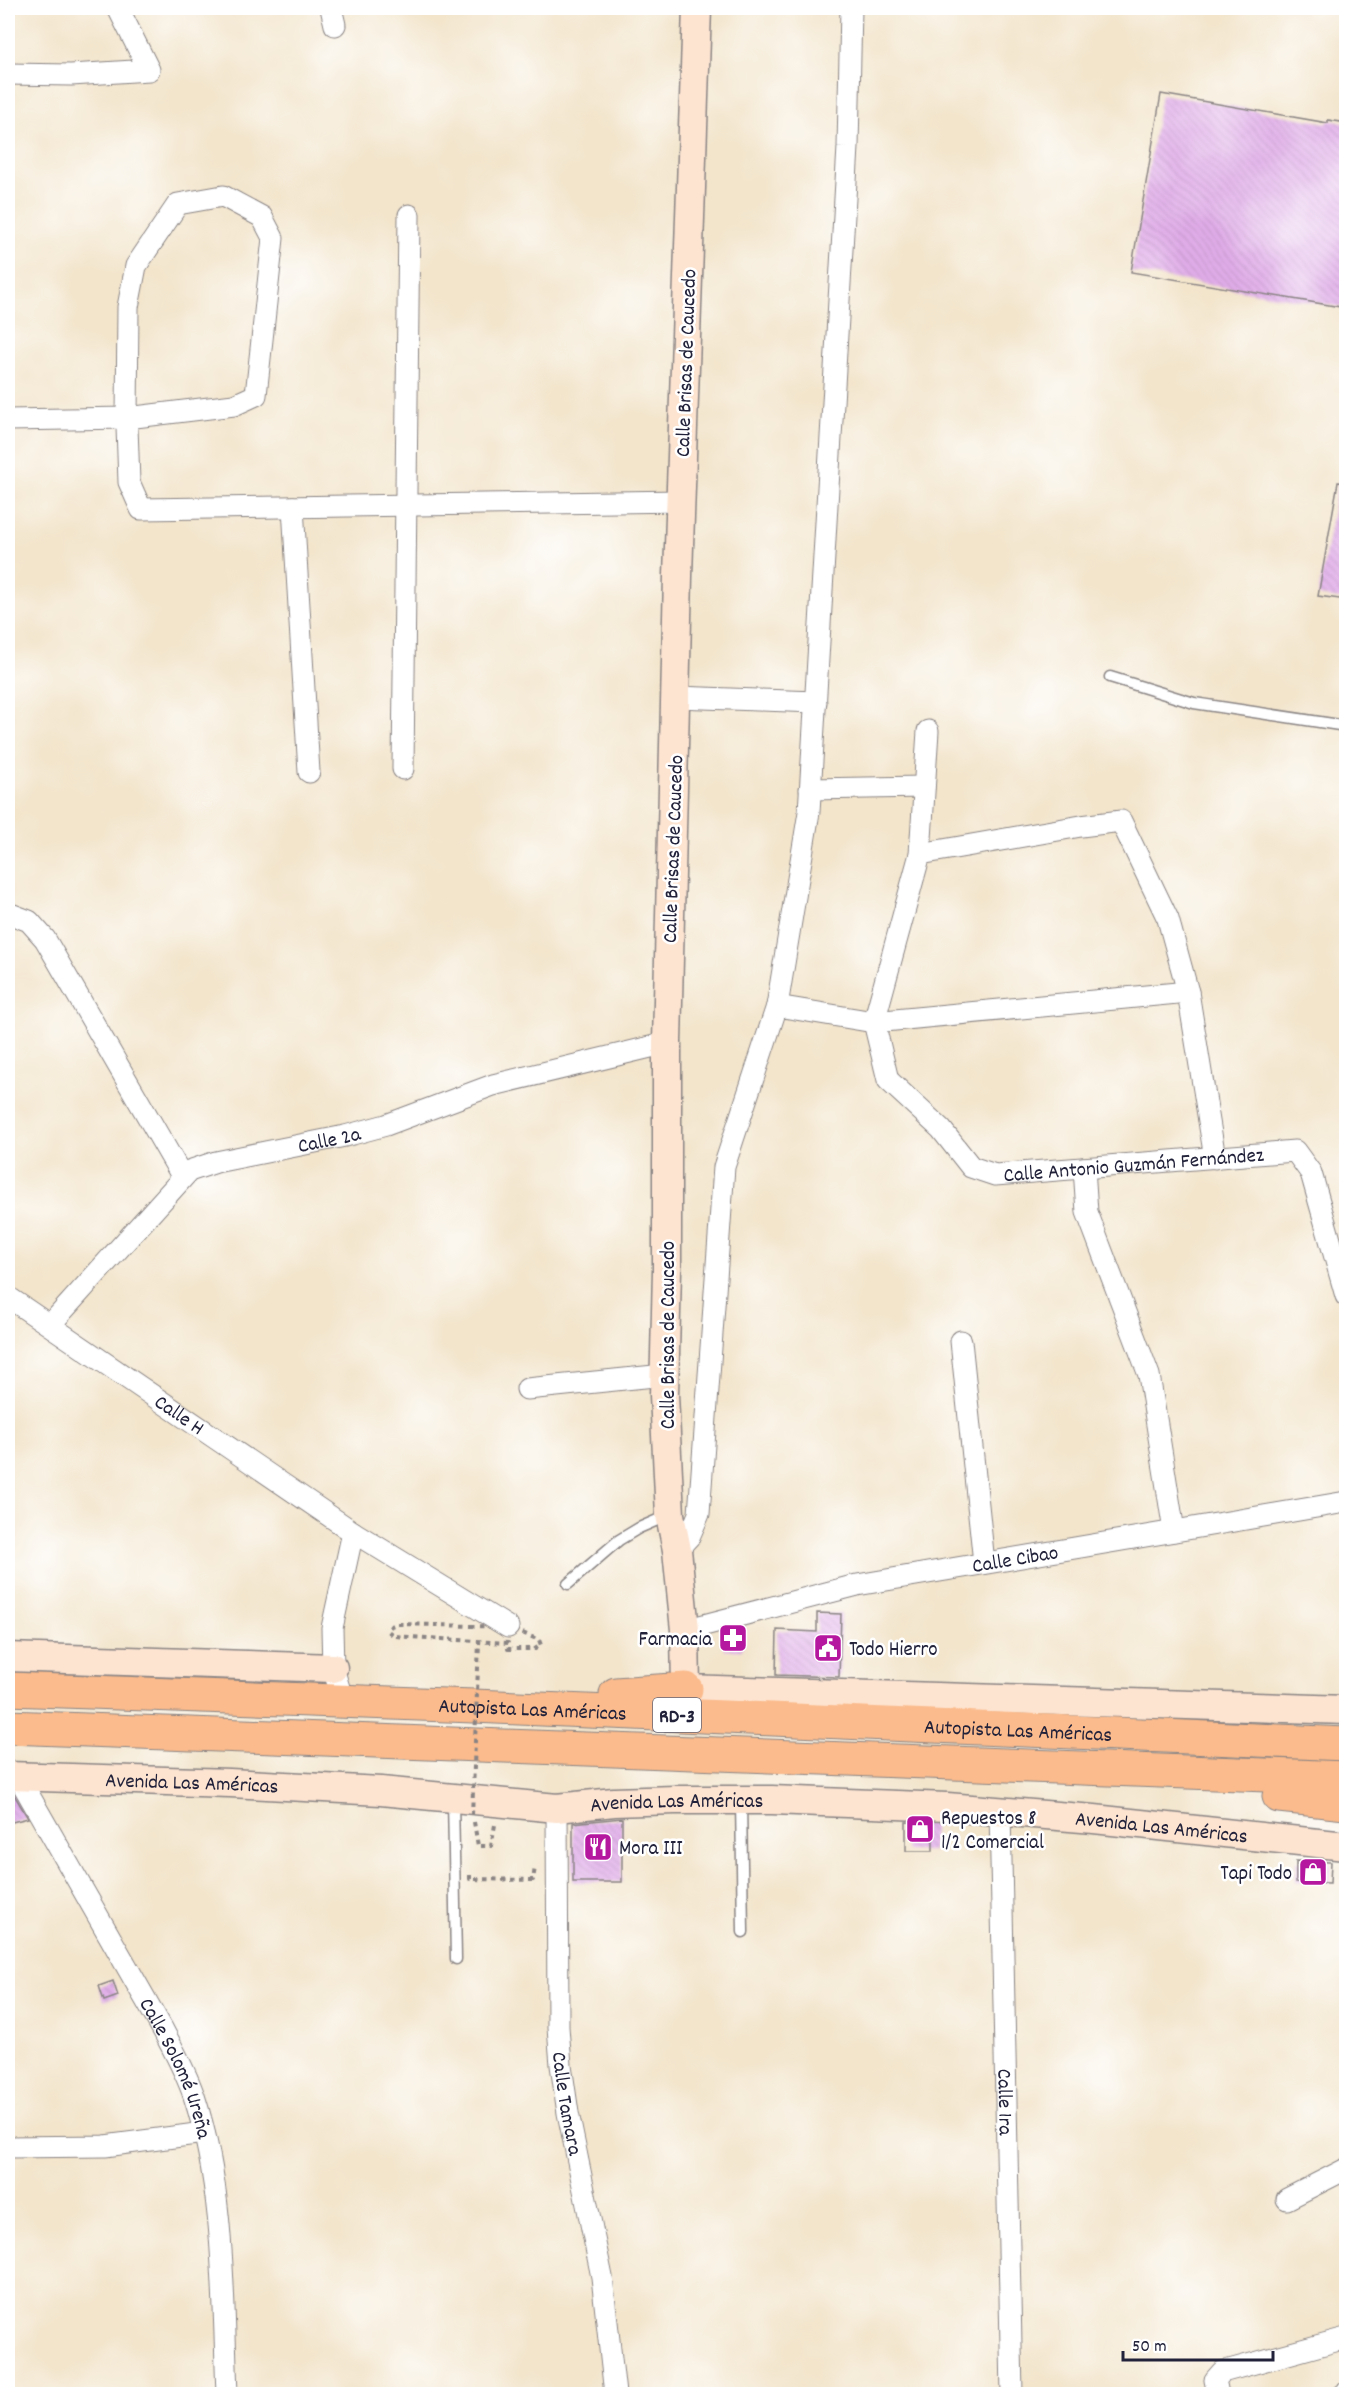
<svg xmlns="http://www.w3.org/2000/svg" width="1354" height="2402" viewBox="0 0 1354 2402" font-family="Dekko,sans-serif">
  <defs>
    <pattern id="building-back-hatch" width="6" height="6" patternUnits="userSpaceOnUse" patternTransform="scale(1.5)"><rect width="6" height="6" fill="#e1ade9"/><path d="M-1 5l2 2M0 0l6 6M5-1l2 2" fill="none" stroke="#c195c9"/></pattern>
  </defs>
  <rect width="100%" height="100%" fill="#fff"/>
  <filter id="ink" filterUnits="userSpaceOnUse"><feTurbulence type="fractalNoise" baseFrequency=".0167" numOctaves="2"/><feDisplacementMap in="SourceGraphic" scale="12" xChannelSelector="R" yChannelSelector="G"/><feConvolveMatrix kernelMatrix="1 2 1 2 8 2 1 2 1" color-interpolation-filters="sRGB"/></filter>
  <filter id="wash" filterUnits="userSpaceOnUse"><feTurbulence type="fractalNoise" baseFrequency=".008" numOctaves="4" result="noise"/><feDisplacementMap in="SourceGraphic" scale="24" xChannelSelector="R" yChannelSelector="G"/><feGaussianBlur stdDeviation="1.35" result="paint"/><feColorMatrix in="noise" values="0 0 0 0 0 0 0 0 0 0 0 0 0 0 0 0 0 1.4 0 .05"/><feComposite in="paint" operator="in"/></filter>
  <g filter="url(#wash)">
    <rect width="100%" height="100%" fill="#f3e5cc"/>
    <g id="blocks">
      <!-- building -->
      <g fill="url(#building-back-hatch)">
        <path d="M1161,94L1328,123V120L1347,123V308L1131,272Z"/>
        <path d="M1338,482L1347,483V600L1318,596Z"/>
        <path d="M817,1613L841,1614L839,1677L776,1675L777,1630L817,1632Z"/>
        <path d="M742,1628V1650H724V1633Z"/>
        <path d="M8,1792L13,1793L28,1818L8,1823Z"/>
        <path d="M622,1818V1882H573V1823Z"/>
        <path d="M906,1822L933,1823V1851H906Z"/>
        <path d="M1296,1861L1331,1862L1330,1883L1296,1882Z"/>
        <path d="M113,1981L118,1996L104,2001L99,1986Z"/>
      </g>
    </g>
  </g>
  <g filter="url(#ink)">
    <use href="#blocks" fill-opacity="0" stroke="#8a8484" stroke-width="1.5"/>
    <g fill="none" stroke-linecap="round" stroke-linejoin="round">
      <!-- lane casing -->
      <g stroke="#8a8484" stroke-width="13">
        <g id="lane">
          <path d="M1110,677L1194,703L1346,726"/>
          <path d="M568,1584L619,1540L639,1528L669,1515"/>
          <path d="M453,1799L456,1959"/>
          <path d="M741,1801L743,1932"/>
        </g>
      </g>
      <!-- street casing -->
      <g stroke="#8a8484" stroke-width="23">
        <g id="street">
          <path d="M331,8L335,25"/>
          <path d="M8,74L71,75L149,70L118,8"/>
          <path d="M8,420L127,418L234,405L256,395L273,238L262,217L223,196L178,204L136,266L128,307L127,418V427L129,482L141,509L681,501"/>
          <path d="M293,507L309,772"/>
          <path d="M676,697L816,702"/>
          <path id="s1" d="M928,731L920,854L874,1022L888,1080L941,1129L971,1167L995,1175L1295,1151L1311,1173L1346,1296"/>
          <path d="M403,769L409,215"/>
          <path d="M810,789L924,787"/>
          <path d="M920,854L1081,826L1121,821L1168,919L1188,992L1215,1158"/>
          <path d="M8,913L29,921L45,939L182,1176"/>
          <path d="M777,1006L874,1022L1188,992"/>
          <path d="M1084,1168L1087,1212L1149,1375L1174,1531"/>
          <path id="s2" d="M8,1297L353,1532L508,1627"/>
          <path id="s3" d="M50,1325L189,1171L216,1162L345,1136L386,1125L493,1085L667,1043"/>
          <path d="M961,1341L984,1563"/>
          <path d="M527,1389L664,1375"/>
          <path d="M677,1550L689,1537L699,1514L724,1167L777,1006L809,812L848,147L851,8"/>
          <path id="s4" d="M685,1630L857,1585L1346,1502"/>
          <path d="M343,1701L333,1668L332,1628L353,1532"/>
          <path id="s5" d="M18,1776L163,2030C174,2051 186,2072 194,2096C225,2190 223,2296 227,2394"/>
          <path id="s6" d="M557,1808L558,2027L561,2065L568,2113L602,2277L615,2394"/>
          <path id="s7" d="M1000,1811L1012,2394"/>
          <path d="M8,2147L105,2146L204,2133"/>
          <path d="M1287,2199L1346,2169"/>
          <path d="M1218,2394L1215,2380L1222,2372L1346,2338"/>
          <path d="M1344,2394H1346"/>
        </g>
      </g>
      <!-- secondary casing -->
      <g stroke="#8a8484" stroke-width="31">
        <g id="secondary">
          <path d="M697,8L678,576L667,1043V1270L664,1395L670,1515L677,1550L685,1630L686,1689L1346,1710"/>
          <path d="M8,1657L333,1668"/>
          <path id="s8" d="M8,1776L230,1783L381,1791L557,1808L614,1802L675,1800H772L947,1807L1094,1819L1346,1846"/>
        </g>
      </g>
      <!-- highway casing -->
      <g stroke="#8a8484" stroke-width="35">
        <g id="highway">
          <path id="s9" d="M8,1689L474,1706L1346,1744"/>
          <path d="M616,1694L686,1689"/>
          <path d="M8,1727L1346,1778"/>
          <path d="M1279,1796L1346,1803"/>
        </g>
      </g>
      <!-- path -->
      <g stroke="#8a8484" stroke-width="4" stroke-dasharray="4.5 4.5" stroke-linecap="butt">
        <path d="M398,1624L508,1627L539,1640L541,1645L535,1649H508V1643L394,1636L388,1631L391,1626Z"/>
        <path d="M474,1822L478,1846H491L495,1825"/>
        <path d="M470,1875V1879L533,1880L535,1867"/>
      </g>
      <!-- lane -->
      <use href="#lane" stroke="#fff" stroke-width="10"/>
      <!-- street -->
      <use href="#street" stroke="#fff" stroke-width="21"/>
      <!-- secondary -->
      <use href="#secondary" stroke="#fde4d1" stroke-width="28"/>
      <!-- highway -->
      <use href="#highway" stroke="#fbbb8c" stroke-width="33"/>
      <!-- path-bridge -->
      <path stroke="#8a8484" stroke-width="4" stroke-dasharray="4.5 4.5" stroke-linecap="butt" d="M472,1815L479,1643"/>
    </g>
  </g>
  <!-- icons -->
  <defs>
    <g id="pharmacy-square" transform="scale(1.5)"><rect x="-9" y="-9" width="18" height="18" rx="4" fill="#b5179e" stroke="#fff"/><path d="M-2-6h4v4h4v4h-4v4h-4v-4h-4v-4h4Z" fill="#fff"/></g>
    <g id="civic-square" transform="scale(1.5)"><rect x="-9" y="-9" width="18" height="18" rx="4" fill="#b5179e" stroke="#fff"/><path d="M-.6-6.5H3V-4.5H.6V-3L4-1V1h2V6H-6V1h2V-1L-.6-3ZM-1.2 2.5V6h2.4V2.5Z" fill="#fff"/></g>
    <g id="shop-square" transform="scale(1.5)"><rect x="-9" y="-9" width="18" height="18" rx="4" fill="#b5179e" stroke="#fff"/><path d="M-5-2.5h2.3a2.7 3.5 0 0 1 5.4 0H5L5.5 6h-11ZM-1.5-2.5h3a1.5 2.3 0 0 0-3 0Z" fill="#fff"/></g>
    <g id="restaurant-square" transform="scale(1.5)"><rect x="-9" y="-9" width="18" height="18" rx="4" fill="#b5179e" stroke="#fff"/><path d="M-5-6h1v4h1v-4h1v4h1v-4h1v5L-1.5 .5V6h-2V.5L-5-1ZM5-6V6H3V1.5H1.5Q1.5-4 5-6Z" fill="#fff"/></g>
  </defs>
  <g fill-rule="evenodd">
    <use href="#pharmacy-square" x="733" y="1638"/>
    <use href="#civic-square" x="828" y="1648"/>
    <use href="#shop-square" x="920" y="1829"/>
    <use href="#restaurant-square" x="598" y="1847"/>
    <use href="#shop-square" x="1313" y="1872"/>
  </g>
  <g text-anchor="middle" stroke-width="5" stroke-linejoin="round" paint-order="stroke">
    <!-- shield labels -->
    <rect fill="#fff" stroke="#646476" stroke-width="1.5" x="653" y="1698" width="48" height="34" rx="4.5"/>
    <g font-size="20" font-weight="bold" fill="#22223b">
      <text x="677" y="1722">RD-3</text>
    </g>
    <!-- street labels -->
    <g font-size="21" fill="#22223b" stroke="#fff">
      <text transform="translate(685 363) rotate(-88)" y="7">Calle Brisas de Caucedo</text>
      <text transform="translate(672 849) rotate(-88)" y="7">Calle Brisas de Caucedo</text>
      <text dy="7" stroke="none"><textPath href="#s3" startOffset="351">Calle 2a</textPath></text>
      <text dy="7" stroke="none"><textPath href="#s1" startOffset="642">Calle Antonio Guzmán Fernández</textPath></text>
      <text transform="translate(667 1335) rotate(-90)" y="7">Calle Brisas de Caucedo</text>
      <text dy="7" stroke="none"><textPath href="#s2" startOffset="208">Calle H</textPath></text>
      <text dy="7" stroke="none"><textPath href="#s4" startOffset="338">Calle Cibao</textPath></text>
      <text dy="7" stroke="none"><textPath href="#s9" startOffset="525">Autopista Las Américas</textPath></text>
      <text dy="7" stroke="none"><textPath href="#s9" startOffset="1011">Autopista Las Américas</textPath></text>
      <text dy="7" stroke="none"><textPath href="#s8" startOffset="184">Avenida Las Américas</textPath></text>
      <text dy="7" stroke="none"><textPath href="#s8" startOffset="670">Avenida Las Américas</textPath></text>
      <text dy="7" stroke="none"><textPath href="#s8" startOffset="1156">Avenida Las Américas</textPath></text>
      <text dy="7" stroke="none"><textPath href="#s5" startOffset="333">Calle Solomé Ureña</textPath></text>
      <text dy="7" stroke="none"><textPath href="#s6" startOffset="296">Calle Tamara</textPath></text>
      <text dy="7" stroke="none"><textPath href="#s7" startOffset="291">Calle 1ra</textPath></text>
    </g>
    <!-- poi labels -->
    <g font-size="21" fill="#22223b" stroke="#fff" text-anchor="start">
      <text x="712" y="1645" text-anchor="end">Farmacia</text>
      <text x="849" y="1655">Todo Hierro</text>
      <text x="941" y="1824">Repuestos 8<tspan x="941" dy="24">1/2 Comercial</tspan></text>
      <text x="619" y="1854">Mora III</text>
      <text x="1292" y="1879" text-anchor="end">Tapi Todo</text>
    </g>
  </g>
  <!-- margin -->
  <rect width="1354" height="2402" fill="none" stroke="#fff" stroke-width="30"/>
  <!-- scale -->
  <path d="M1123 2351v9h150v-9" fill="none" stroke="#22223b" stroke-width="3"/>
  <text x="1132" y="2351" font-size="18" fill="#22223b" stroke="#ffffff" stroke-width="4.5" paint-order="stroke">50 m</text>
</svg>
